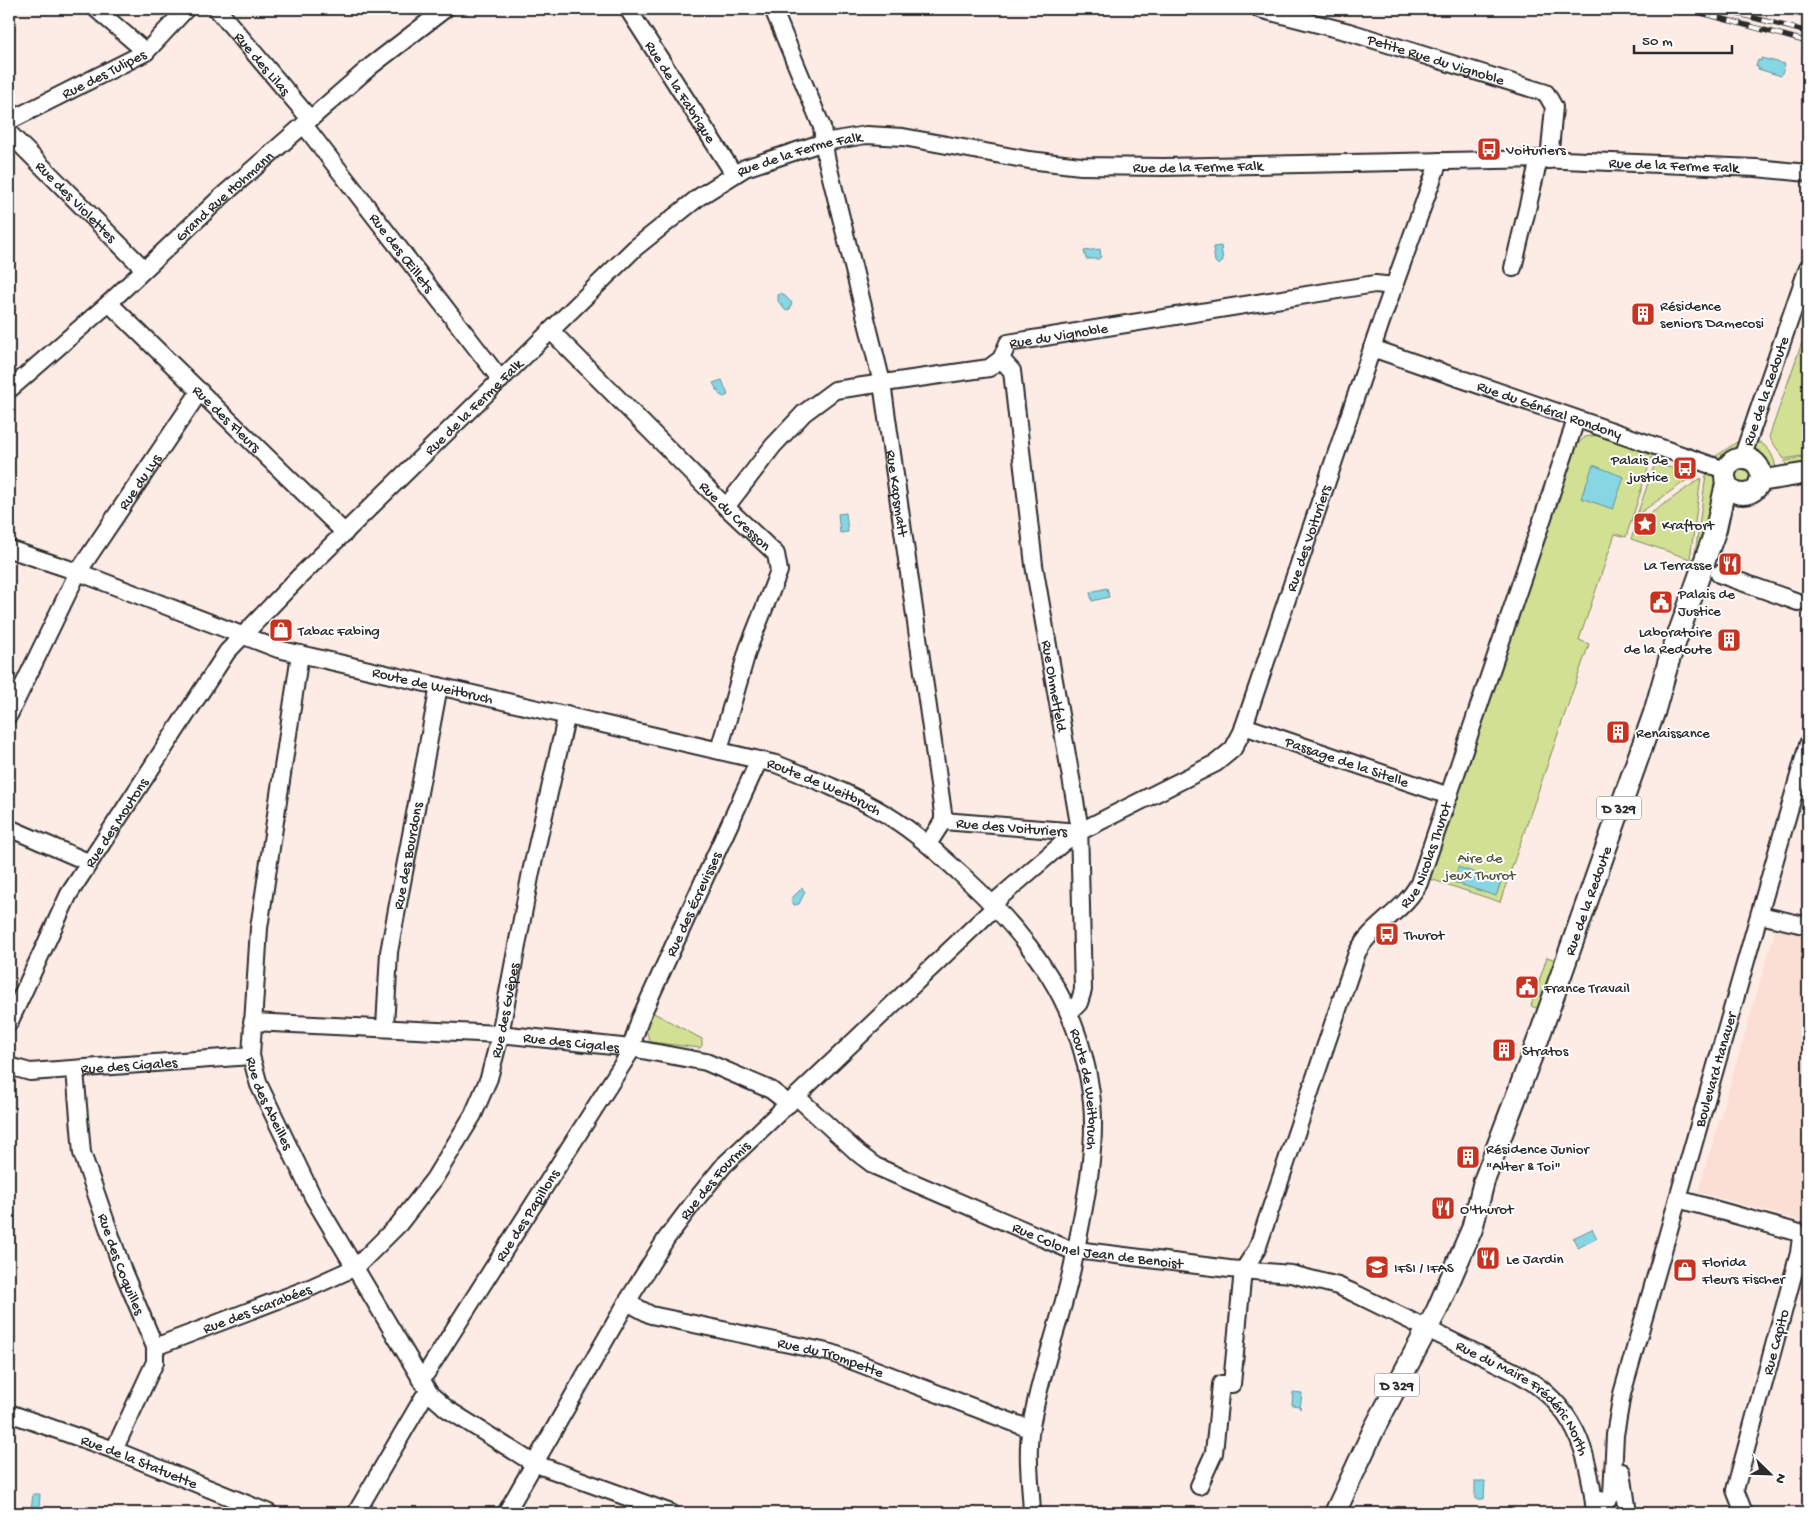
<svg xmlns="http://www.w3.org/2000/svg" width="1817" height="1522" viewBox="0 0 1817 1522" font-family="'Gochi Hand',sans-serif">
  <rect width="100%" height="100%" fill="#fdece6"/>
  <filter id="ink" filterUnits="userSpaceOnUse"><feTurbulence type="fractalNoise" baseFrequency=".02" numOctaves="2"/><feDisplacementMap in="SourceGraphic" scale="10" xChannelSelector="R" yChannelSelector="G"/><feConvolveMatrix kernelMatrix="1 2 1 2 8 2 1 2 1" color-interpolation-filters="sRGB"/></filter>
  <g filter="url(#ink)">
    <!-- built -->
    <path fill="#fbdfd4" d="M1776,928L1808,935V1197L1802,1221L1698,1192Z"/>
    <!-- green -->
    <g fill="#d2e093" stroke="#7e865f">
      <path d="M1808,325V455L1784,459L1769,437Z"/>
      <path d="M1598,435L1653,453L1626,537L1615,534L1579,640L1589,644L1500,902L1427,878L1575,446L1585,437Z"/>
      <path d="M1743,438C1737,451 1728,458 1713,458Z"/>
      <path d="M1757,441C1771,447 1774,458 1777,472L1752,451Z"/>
      <path d="M1803,457L1805,467L1787,472L1785,461Z"/>
      <path d="M1655,463L1694,475L1637,515Z"/>
      <circle cx="1742" cy="476" r="7"/>
      <path d="M1710,473L1715,479L1719,492L1697,562L1694,561L1706,475Z"/>
      <path d="M1701,478L1690,559L1631,539L1637,523Z"/>
      <path d="M1547,957L1556,960L1539,1009L1531,1006Z"/>
      <path d="M652,1012L702,1039V1046L700,1048L650,1042L645,1027Z"/>
    </g>
    <!-- water -->
    <g fill="#86d6e3" stroke="#629299">
      <path d="M1761,58L1785,64L1781,76L1758,69L1759,67L1756,66L1758,60L1761,61Z"/>
      <path d="M1221,246L1223,261L1219,265L1215,262L1213,247Z"/>
      <path d="M1100,249L1101,257L1098,259H1086L1084,251Z"/>
      <path d="M782,293L792,303L790,309L786,311L778,301V295Z"/>
      <path d="M722,380L728,395L724,397L720,395L713,383Z"/>
      <path d="M1593,465L1624,477L1613,509L1581,498Z"/>
      <path d="M846,513L848,532L840,533L838,514Z"/>
      <path d="M1107,588L1109,597L1092,601L1090,592Z"/>
      <path d="M1458,867L1501,882L1496,896L1453,882Z"/>
      <path d="M802,888L805,892L799,904L794,905L791,899Z"/>
      <path d="M1592,1229L1597,1238L1578,1248L1573,1238Z"/>
      <path d="M1293,1392L1302,1393L1300,1409L1299,1406L1292,1405Z"/>
      <path d="M1475,1481H1485L1484,1499H1475Z"/>
      <path d="M33,1494H40L39,1511L31,1510Z"/>
    </g>
    <g fill="none" stroke-linecap="round" stroke-linejoin="round">
      <!-- minor casing -->
      <g stroke="#2b2b2b" stroke-width="20">
        <g id="minor">
          <path d="M96,9L146,52"/>
          <path id="s1" d="M217,9L310,119"/>
          <path id="s2" d="M628,9L734,174"/>
          <path id="s3" d="M773,9L822,127L826,157L882,383L943,813V821L928,844"/>
          <path id="s4" d="M1259,9L1349,32L1546,93L1554,107L1549,160"/>
          <path id="s5" d="M9,121L146,52L186,9"/>
          <path id="s6" d="M304,125L501,380"/>
          <path id="s7" d="M9,133L144,269"/>
          <path d="M1513,268L1539,159"/>
          <path id="s8" d="M109,303L345,533"/>
          <path id="s9" d="M551,331L726,507L776,554L779,571L748,649L719,750"/>
          <path id="s10" d="M1372,348L1725,470"/>
          <path id="s11" d="M1001,359L1012,371L1034,565L1079,824L1083,990L1079,1003L1070,1012"/>
          <path id="s12" d="M9,390L109,303L221,197L371,66L445,9"/>
          <path id="s13" d="M1742,458L1808,267"/>
          <path id="s14" d="M726,507L773,446L804,413L835,390L989,368L1001,359L1008,343L1375,284L1395,286"/>
          <path id="s15" d="M9,549L78,572L278,649L776,764C814,779 852,794 887,815C915,832 938,853 962,875C1031,938 1082,1005 1092,1102C1097,1153 1083,1213 1073,1264C1062,1319 1040,1371 1031,1427C1026,1454 1031,1486 1032,1513"/>
          <path d="M1719,574L1798,602"/>
          <path id="s16" d="M300,654L259,928L251,1056L259,1085L313,1197L430,1394L447,1409L533,1463L671,1513"/>
          <path id="s17" d="M9,715L78,572L200,391"/>
          <path id="s18" d="M1244,726L1449,796"/>
          <path id="s19" d="M943,821L1079,832"/>
          <path d="M9,828L88,862"/>
          <path d="M1760,915L1808,926"/>
          <path id="s20" d="M252,1022L499,1034L631,1048L706,1062L771,1090L789,1104"/>
          <path id="s21" d="M9,1023L69,894L227,652L298,578L635,248L699,197L745,168L824,142L866,135L903,137L1029,160L1081,166L1164,167L1539,159L1756,168L1808,173"/>
          <path id="s22" d="M385,1028L389,952L439,686"/>
          <path id="s23" d="M9,1066L30,1072L251,1056"/>
          <path id="s24" d="M75,1070L82,1153L123,1271L155,1347V1362L114,1450"/>
          <path id="s25" d="M796,1096L859,1154L875,1166L1068,1249L1229,1269L1291,1274L1338,1286L1354,1293L1517,1373C1575,1404 1589,1451 1595,1513"/>
          <path d="M1678,1199L1796,1232L1801,1237L1799,1253L1735,1490L1744,1513"/>
          <path id="s26" d="M627,1302L651,1315L832,1353L1030,1429"/>
          <path id="s27" d="M155,1347L312,1287L356,1267L399,1224L434,1179L473,1115L489,1078L499,1040L531,872L567,714"/>
          <path id="s28" d="M420,1379L427,1372L629,1054L640,1019L759,760"/>
          <path id="s29" d="M9,1413L114,1450L269,1513"/>
          <path d="M1622,1472L1628,1513"/>
          <path id="s30" d="M1199,1486L1214,1453L1221,1384H1232L1242,1280L1244,1269L1257,1249L1357,953C1371,925 1405,911 1419,883L1576,420"/>
          <path id="s31" d="M1597,1499L1606,1502L1612,1495L1615,1435L1622,1394L1808,744"/>
          <path d="M356,1513L423,1398L430,1394"/>
          <path id="s32" d="M506,1513L627,1302L666,1239L694,1202L724,1165L996,906L998,899L1063,843L1079,832L1216,763L1233,749L1242,732L1382,319L1439,161"/>
        </g>
      </g>
      <!-- major casing -->
      <g stroke="#2b2b2b" stroke-width="24">
        <g id="major">
          <circle cx="1743" cy="476" r="18"/>
          <path d="M1760,481L1808,473"/>
          <path id="s33" d="M1335,1513L1374,1429L1437,1310L1472,1229L1484,1181L1539,1037L1654,713L1669,660L1716,529L1726,483"/>
        </g>
      </g>
      <!-- minor -->
      <use href="#minor" stroke="#fff" stroke-width="16"/>
      <!-- major -->
      <use href="#major" stroke="#fff" stroke-width="20"/>
      <!-- rail casing -->
      <g stroke="#2b2b2b" stroke-width="5.5">
        <g id="rail">
          <path d="M1687,9L1808,42"/>
          <path d="M1720,9L1808,32"/>
        </g>
      </g>
      <!-- rail -->
      <use href="#rail" stroke="#fff" stroke-width="4" stroke-dasharray="11" stroke-linecap="butt"/>
    </g>
  </g>
  <!-- icons -->
  <defs>
    <g id="bus-square" transform="scale(1.25)"><rect x="-9" y="-9" width="18" height="18" rx="4" fill="#c8321e" stroke="#fff"/><path d="M-5-6H5V4H4V6H2V4H-2V6H-4V4H-5ZM-3.5-4V0h7V-4ZM-3.5 1.2v1.5H-2V1.2ZM2 1.2v1.5H3.5V1.2Z" fill="#fff"/></g>
    <g id="building-square" transform="scale(1.25)"><rect x="-9" y="-9" width="18" height="18" rx="4" fill="#c8321e" stroke="#fff"/><path d="M-4-6H4V6H1V3H-1V6H-4ZM-2.5-4.3h1.7v1.8h-1.7ZM.8-4.3h1.7v1.8H.8ZM-2.5-1h1.7V.8h-1.7ZM.8-1h1.7V.8H.8Z" fill="#fff"/></g>
    <g id="sight-square" transform="scale(1.25)"><rect x="-9" y="-9" width="18" height="18" rx="4" fill="#c8321e" stroke="#fff"/><path d="M0-6L1.8-2.2L6-1.7L2.9 1.2L3.7 5.4L0 3.3L-3.7 5.4L-2.9 1.2L-6-1.7L-1.8-2.2Z" fill="#fff"/></g>
    <g id="restaurant-square" transform="scale(1.25)"><rect x="-9" y="-9" width="18" height="18" rx="4" fill="#c8321e" stroke="#fff"/><path d="M-5-6h1v4h1v-4h1v4h1v-4h1v5L-1.5 .5V6h-2V.5L-5-1ZM5-6V6H3V1.5H1.5Q1.5-4 5-6Z" fill="#fff"/></g>
    <g id="civic-square" transform="scale(1.25)"><rect x="-9" y="-9" width="18" height="18" rx="4" fill="#c8321e" stroke="#fff"/><path d="M-.6-6.5H3V-4.5H.6V-3L4-1V1h2V6H-6V1h2V-1L-.6-3ZM-1.2 2.5V6h2.4V2.5Z" fill="#fff"/></g>
    <g id="shop-square" transform="scale(1.25)"><rect x="-9" y="-9" width="18" height="18" rx="4" fill="#c8321e" stroke="#fff"/><path d="M-5-2.5h2.3a2.7 3.5 0 0 1 5.4 0H5L5.5 6h-11ZM-1.5-2.5h3a1.5 2.3 0 0 0-3 0Z" fill="#fff"/></g>
    <g id="university-square" transform="scale(1.25)"><rect x="-9" y="-9" width="18" height="18" rx="4" fill="#c8321e" stroke="#fff"/><path d="M0-5L7-2L0 1L-7-2ZM-4 1L0 2.5L4 1V4Q0 6-4 4Z" fill="#fff"/></g>
  </defs>
  <g fill-rule="evenodd">
    <use href="#bus-square" x="1489" y="149"/>
    <use href="#building-square" x="1643" y="314"/>
    <use href="#bus-square" x="1685" y="468"/>
    <use href="#sight-square" x="1645" y="524"/>
    <use href="#restaurant-square" x="1730" y="564"/>
    <use href="#civic-square" x="1661" y="602"/>
    <use href="#shop-square" x="281" y="630"/>
    <use href="#building-square" x="1729" y="640"/>
    <use href="#building-square" x="1618" y="732"/>
    <use href="#bus-square" x="1387" y="934"/>
    <use href="#civic-square" x="1527" y="987"/>
    <use href="#building-square" x="1504" y="1050"/>
    <use href="#building-square" x="1468" y="1157"/>
    <use href="#restaurant-square" x="1443" y="1208"/>
    <use href="#restaurant-square" x="1488" y="1258"/>
    <use href="#university-square" x="1377" y="1267"/>
    <use href="#shop-square" x="1685" y="1270"/>
  </g>
  <g text-anchor="middle" stroke-width="4" stroke-linejoin="round" paint-order="stroke">
    <!-- shield labels -->
    <g fill="#fff" stroke="#6b6b6b" stroke-width="1">
      <rect x="1596.5" y="796.5" width="45" height="23" rx="4"/>
      <rect x="1374.5" y="1373.5" width="45" height="23" rx="4"/>
    </g>
    <g font-size="14" font-weight="bold" fill="#2b2b2b">
      <text x="1619" y="813">D 329</text>
      <text x="1397" y="1390">D 329</text>
    </g>
    <!-- street labels -->
    <g font-size="15" fill="#2b2b2b" stroke="#fff">
      <text dy="5" stroke="none"><textPath href="#s4" startOffset="184">Petite Rue du Vignoble</textPath></text>
      <text dy="5" stroke="none"><textPath href="#s1" startOffset="71">Rue des Lilas</textPath></text>
      <text dy="5" stroke="none"><textPath href="#s5" startOffset="106">Rue des Tulipes</textPath></text>
      <text dy="5" stroke="none"><textPath href="#s2" startOffset="98">Rue de la Fabrique</textPath></text>
      <text dy="5" stroke="none"><textPath href="#s21" startOffset="1198">Rue de la Ferme Falk</textPath></text>
      <text dy="5" stroke="none"><textPath href="#s21" startOffset="2078">Rue de la Ferme Falk</textPath></text>
      <text dy="5" stroke="none"><textPath href="#s21" startOffset="1602">Rue de la Ferme Falk</textPath></text>
      <text dy="5" stroke="none"><textPath href="#s12" startOffset="290">Grand Rue Hohmann</textPath></text>
      <text dy="5" stroke="none"><textPath href="#s7" startOffset="96">Rue des Violettes</textPath></text>
      <text dy="5" stroke="none"><textPath href="#s6" startOffset="161">Rue des Œillets</textPath></text>
      <text dy="5" stroke="none"><textPath href="#s14" startOffset="400">Rue du Vignoble</textPath></text>
      <text dy="5" stroke="none"><textPath href="#s13" startOffset="71">Rue de la Redoute</textPath></text>
      <text dy="5" stroke="none"><textPath href="#s21" startOffset="779">Rue de la Ferme Falk</textPath></text>
      <text dy="5" stroke="none"><textPath href="#s10" startOffset="188">Rue du Général Rondony</textPath></text>
      <text dy="5" stroke="none"><textPath href="#s8" startOffset="165">Rue des Fleurs</textPath></text>
      <text dy="5" stroke="none"><textPath href="#s17" startOffset="268">Rue du Lys</textPath></text>
      <text dy="5" stroke="none"><textPath href="#s3" startOffset="502">Rue Kapsmatt</textPath></text>
      <text dy="5" stroke="none"><textPath href="#s9" startOffset="261">Rue du Cresson</textPath></text>
      <text dy="5" stroke="none"><textPath href="#s32" startOffset="1299">Rue des Voituriers</textPath></text>
      <text dy="5" stroke="none"><textPath href="#s15" startOffset="446">Route de Weitbruch</textPath></text>
      <text dy="5" stroke="none"><textPath href="#s11" startOffset="334">Rue Ohmetfeld</textPath></text>
      <text dy="5" stroke="none"><textPath href="#s18" startOffset="109">Passage de la Sitelle</textPath></text>
      <text dy="5" stroke="none"><textPath href="#s15" startOffset="851">Route de Weitbruch</textPath></text>
      <text dy="5" stroke="none"><textPath href="#s21" startOffset="228">Rue des Moutons</textPath></text>
      <text dy="5" stroke="none"><textPath href="#s19" startOffset="69">Rue des Voituriers</textPath></text>
      <text dy="5" stroke="none"><textPath href="#s30" startOffset="691">Rue Nicolas Thurot</textPath></text>
      <text dy="5" stroke="none"><textPath href="#s22" startOffset="174">Rue des Bourdons</textPath></text>
      <text dy="5" stroke="none"><textPath href="#s33" startOffset="664">Rue de la Redoute</textPath></text>
      <text dy="5" stroke="none"><textPath href="#s28" startOffset="550">Rue des Écrevisses</textPath></text>
      <text dy="5" stroke="none"><textPath href="#s27" startOffset="519">Rue des Guêpes</textPath></text>
      <text dy="5" stroke="none"><textPath href="#s20" startOffset="320">Rue des Cigales</textPath></text>
      <text dy="5" stroke="none"><textPath href="#s23" startOffset="121">Rue des Cigales</textPath></text>
      <text dy="5" stroke="none"><textPath href="#s31" startOffset="458">Boulevard Hanauer</textPath></text>
      <text dy="5" stroke="none"><textPath href="#s15" startOffset="1271">Route de Weitbruch</textPath></text>
      <text dy="5" stroke="none"><textPath href="#s16" startOffset="456">Rue des Abeilles</textPath></text>
      <text dy="5" stroke="none"><textPath href="#s32" startOffset="394">Rue des Fourmis</textPath></text>
      <text dy="5" stroke="none"><textPath href="#s28" startOffset="196">Rue des Papillons</textPath></text>
      <text dy="5" stroke="none"><textPath href="#s25" startOffset="344">Rue Colonel Jean de Benoist</textPath></text>
      <text dy="5" stroke="none"><textPath href="#s24" startOffset="201">Rue des Coquilles</textPath></text>
      <text dy="5" stroke="none"><textPath href="#s27" startOffset="109">Rue des Scarabées</textPath></text>
      <text transform="translate(1775 1342) rotate(-75)" y="5">Rue Capito</text>
      <text dy="5" stroke="none"><textPath href="#s26" startOffset="212">Rue du Trompette</textPath></text>
      <text dy="5" stroke="none"><textPath href="#s25" startOffset="809">Rue du Maire Frédéric North</textPath></text>
      <text dy="5" stroke="none"><textPath href="#s29" startOffset="139">Rue de la Statuette</textPath></text>
    </g>
    <!-- poi labels -->
    <g font-size="15" fill="#2b2b2b" stroke="#fff" text-anchor="start">
      <text x="1506" y="154">Voituriers</text>
      <text x="1660" y="310">Résidence<tspan x="1660" dy="17">seniors Damecosi</tspan></text>
      <text x="1668" y="464" text-anchor="end">Palais de<tspan x="1668" dy="17">justice</tspan></text>
      <text x="1662" y="529">Kraftort</text>
      <text x="1712" y="569" text-anchor="end">La Terrasse</text>
      <text x="1678" y="598">Palais de<tspan x="1678" dy="17">Justice</tspan></text>
      <text x="298" y="635">Tabac Fabing</text>
      <text x="1712" y="636" text-anchor="end">Laboratoire<tspan x="1712" dy="17">de la Redoute</tspan></text>
      <text x="1636" y="737">Renaissance</text>
      <text x="1404" y="939">Thurot</text>
      <text x="1544" y="992">France Travail</text>
      <text x="1522" y="1055">Stratos</text>
      <text x="1486" y="1153">Résidence Junior<tspan x="1486" dy="17">"Alter &amp; Toi"</tspan></text>
      <text x="1460" y="1213">O'thurot</text>
      <text x="1506" y="1263">Le Jardin</text>
      <text x="1702" y="1266">Florida<tspan x="1702" dy="17">Fleurs Fischer</tspan></text>
      <text x="1394" y="1272">IFSI / IFAS</text>
    </g>
    <!-- park labels -->
    <g font-size="15" fill="#555845" stroke="#fff">
      <text x="1480" y="862">Aire de<tspan x="1480" dy="17">jeux Thurot</tspan></text>
    </g>
  </g>
  <!-- margin -->
  <rect width="1817" height="1522" fill="none" stroke="#fff" stroke-width="30"/>
  <rect x="15" y="15" width="1787" height="1492" fill="none" stroke="#2b2b2b" stroke-width="2" filter="url(#ink)"/>
  <!-- north arrow -->
  <g transform="translate(1770 1474) rotate(113)" stroke="#ffffff" stroke-width="4" paint-order="stroke">
  <path d="M0-4L9 19L0 12L-9 19Z" fill="#2b2b2b"/>
  <text y="-8" font-size="14" font-weight="bold" text-anchor="middle" fill="#2b2b2b">N</text>
  </g>
  <!-- scale -->
  <path d="M1634 45v8h98v-8" fill="none" stroke="#2b2b2b" stroke-width="2.5"/>
  <text x="1642" y="45" font-size="15" fill="#2b2b2b" stroke="#ffffff" stroke-width="4" paint-order="stroke">50 m</text>
</svg>
